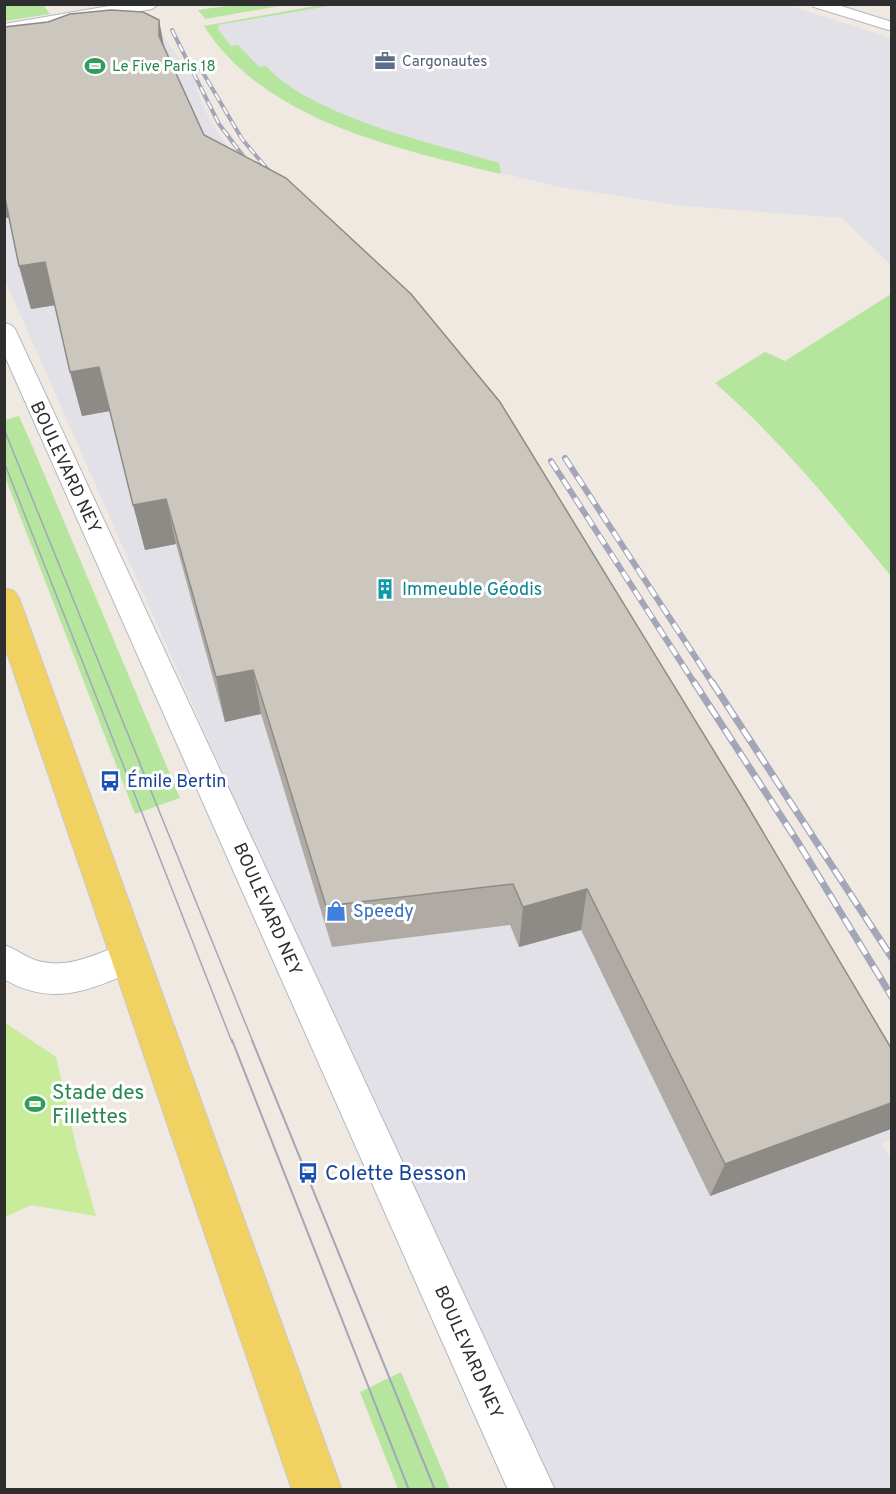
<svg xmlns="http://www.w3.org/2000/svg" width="896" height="1494" viewBox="0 0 896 1494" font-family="Overpass,sans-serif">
  <rect width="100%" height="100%" fill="#efe9e1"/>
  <!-- industrial -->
  <g fill="#e3e1e8">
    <path d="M328,4H784L891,38V265L842,218L684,206L560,187L420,154L317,119L268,91L231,58L204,26Z"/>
    <path d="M161,33L194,79L204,109L221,138L293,219L891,1121V1140L882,1144L892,1161L891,1489H539L5,280L4,59Z"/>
  </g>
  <!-- green -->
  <g fill="#b6e59e">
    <path d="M5,4L43,5L50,14L5,21Z"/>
    <path d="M277,4L279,6L205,19L198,10L233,5Z"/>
    <path d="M326,4L329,6L218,25L219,28H217L231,46L238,45L259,67L266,66C312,117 433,143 499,163L501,174C399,149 264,121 204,26Z"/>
    <path d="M891,294V576C835,508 782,441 715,383L765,352L785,361Z"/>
    <path d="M19,416L37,457L180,798L135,814L5,477V420Z"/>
    <path d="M401,1372L450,1489H398L360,1392Z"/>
  </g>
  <!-- pitch -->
  <path fill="#c9ec9a" d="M4,1022L56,1057L77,1150L96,1216L31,1205L5,1217Z"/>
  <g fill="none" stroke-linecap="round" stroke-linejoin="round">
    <!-- street casing -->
    <g stroke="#b4b7c1" stroke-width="2">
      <g id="street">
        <path d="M812,4H835L892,22V31L814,7Z"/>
        <path d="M4,323L11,325L15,329L555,1490H508L4,354Z"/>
        <path d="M129,942L141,946L146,957L141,968C94,988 54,1009 4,979V945C16,949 27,958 38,961C70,970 100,952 129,942Z"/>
      </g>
    </g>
    <!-- secondary casing -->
    <g stroke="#b4b7c1" stroke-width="2">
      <path id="secondary" d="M121,4H159L152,9L4,34V24Z"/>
    </g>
    <!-- primary casing -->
    <g stroke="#c9c9c9" stroke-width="2">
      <path id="primary" d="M4,588L14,591L19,598L342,1490H292L4,644Z"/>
    </g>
    <!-- street -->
    <use href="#street" fill="#fff" fill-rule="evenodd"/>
    <!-- secondary -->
    <use href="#secondary" fill="#fff" fill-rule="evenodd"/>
    <!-- primary -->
    <use href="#primary" fill="#f2d163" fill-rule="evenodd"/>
    <!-- tram-far1 -->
    <g stroke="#a3a6b8" stroke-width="1.5">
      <path d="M4,429L253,1042"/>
      <path d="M4,462L232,1042"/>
    </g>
    <!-- tram -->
    <g stroke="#a3a6b8" stroke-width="2">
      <path d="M232,1040L409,1490"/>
      <path d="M252,1040L435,1490"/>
    </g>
    <!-- rail-far2 casing -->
    <g stroke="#a3a6b8" stroke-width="4">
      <g id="rail-far2">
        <path d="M172,30L219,124L250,165"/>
        <path d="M199,66L242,139L274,177"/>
      </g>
    </g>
    <!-- rail-far1 casing -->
    <g stroke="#a3a6b8" stroke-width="6">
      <g id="rail-far1">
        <path d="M565,458L713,684"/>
        <path d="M551,461L695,684"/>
      </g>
    </g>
    <!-- rail casing -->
    <g stroke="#a3a6b8" stroke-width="7">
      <g id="rail">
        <path d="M694,682L799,844L892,997"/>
        <path d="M712,682L892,958"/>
      </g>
    </g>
    <!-- rail-far2 -->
    <use href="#rail-far2" stroke="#fff" stroke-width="2" stroke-dasharray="8" stroke-linecap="butt"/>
    <!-- rail-far1 -->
    <use href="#rail-far1" stroke="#fff" stroke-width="4" stroke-dasharray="11" stroke-linecap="butt"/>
    <!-- rail -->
    <use href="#rail" stroke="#fff" stroke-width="4.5" stroke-dasharray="14" stroke-linecap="butt"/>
  </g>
  <!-- wall -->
  <path fill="#afaba4" d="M159,20L164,46L204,135L891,1048V1129L710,1196L581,930L519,947L510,925L332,947L261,714L225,722L176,544L145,550L110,411L82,416L70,372L55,305L31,309L19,266L9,218H4V27Z"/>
  <!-- shaded-wall -->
  <g fill="#8e8b86">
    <path d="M159,20L166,58L159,36Z"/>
    <path d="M4,188L13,217L4,218Z"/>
    <path d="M45,262L56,305L31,309L19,266Z"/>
    <path d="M99,367L110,411L82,416L70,372Z"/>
    <path d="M166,499L176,544L145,550L133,505Z"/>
    <path d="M253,670L261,714L225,722L216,677Z"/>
    <path d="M587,889L581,930L519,947L523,907Z"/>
    <path d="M891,1103V1129L710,1196L725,1164Z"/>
  </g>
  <!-- building -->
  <path fill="#cbc7bf" stroke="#8e8b86" stroke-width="1.5" d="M111,10L143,12L159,20V36L204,135L286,178L411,294L500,402L744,800L891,1048V1103L725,1164L587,889L523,907L513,884L326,906L253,670L216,677L166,499L133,505L99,367L70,372L45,262L19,266L4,193V27L48,22L70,14Z"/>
  <!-- icons -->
  <defs>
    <g id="office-bare" transform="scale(1.62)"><path d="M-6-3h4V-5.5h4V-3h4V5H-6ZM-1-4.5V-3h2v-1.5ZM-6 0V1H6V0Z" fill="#5c6f8a" stroke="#fff" stroke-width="2.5" paint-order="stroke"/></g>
    <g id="stadium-bare" transform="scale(1.62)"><path d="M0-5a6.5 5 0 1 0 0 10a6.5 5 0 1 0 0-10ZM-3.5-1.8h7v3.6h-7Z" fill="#2e9e5b" stroke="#fff" stroke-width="2.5" paint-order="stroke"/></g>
    <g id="building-bare" transform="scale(1.62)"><path d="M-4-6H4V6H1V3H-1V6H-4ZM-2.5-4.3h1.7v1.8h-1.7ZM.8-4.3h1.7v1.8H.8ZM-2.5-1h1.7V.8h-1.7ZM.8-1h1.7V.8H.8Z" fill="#0f9aa8" stroke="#fff" stroke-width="2.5" paint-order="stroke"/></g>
    <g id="bus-bare" transform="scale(1.62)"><path d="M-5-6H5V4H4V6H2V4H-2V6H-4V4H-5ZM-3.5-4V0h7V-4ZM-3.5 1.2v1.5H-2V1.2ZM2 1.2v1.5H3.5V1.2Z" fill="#1a4fb4" stroke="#fff" stroke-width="2.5" paint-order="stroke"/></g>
    <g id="shop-bare" transform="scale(1.62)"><path d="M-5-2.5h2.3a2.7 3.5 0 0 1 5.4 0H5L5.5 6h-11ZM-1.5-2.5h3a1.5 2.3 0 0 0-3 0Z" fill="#3f7fe0" stroke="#fff" stroke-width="2.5" paint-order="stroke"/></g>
  </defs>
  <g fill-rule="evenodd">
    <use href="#office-bare" x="385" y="61"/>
    <use href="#stadium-bare" x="95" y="66"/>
    <use href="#building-bare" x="385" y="589"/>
    <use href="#bus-bare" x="110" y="781"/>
    <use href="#shop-bare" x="336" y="911"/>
    <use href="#stadium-bare" x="35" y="1104"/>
    <use href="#bus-bare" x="308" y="1173"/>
  </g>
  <g text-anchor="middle" stroke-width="6" stroke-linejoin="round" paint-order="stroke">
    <!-- far-service labels -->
    <g font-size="15" fill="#4e5e75" stroke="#fff" text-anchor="start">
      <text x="402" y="66">Cargonautes</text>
    </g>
    <!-- far-leisure labels -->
    <g font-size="15" fill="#27864d" stroke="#fff" text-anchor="start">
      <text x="112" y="71">Le Five Paris 18</text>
    </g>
    <!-- street labels -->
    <g font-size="18" fill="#2e2e2e" stroke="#fff">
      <text transform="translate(66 467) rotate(65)" y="6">BOULEVARD NEY</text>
      <text transform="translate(268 909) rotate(66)" y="6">BOULEVARD NEY</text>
      <text transform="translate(469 1352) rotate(66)" y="6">BOULEVARD NEY</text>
    </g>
    <!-- culture labels -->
    <g font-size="18" fill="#0d838f" stroke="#fff" text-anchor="start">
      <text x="402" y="595">Immeuble Géodis</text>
    </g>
    <!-- transit labels -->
    <g font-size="18" fill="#164399" stroke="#fff" text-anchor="start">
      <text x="127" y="787">Émile Bertin</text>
    </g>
    <!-- shop labels -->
    <g font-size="18" fill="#366cbe" stroke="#fff" text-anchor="start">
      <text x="353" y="917">Speedy</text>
    </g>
    <!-- near-leisure labels -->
    <g font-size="21" fill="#27864d" stroke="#fff" text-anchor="start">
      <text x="52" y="1099">Stade des<tspan x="52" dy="24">Fillettes</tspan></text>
    </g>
    <!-- near-transit labels -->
    <g font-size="21" fill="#164399" stroke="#fff" text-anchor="start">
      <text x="325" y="1180">Colette Besson</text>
    </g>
  </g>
  <!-- border -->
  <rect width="896" height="1494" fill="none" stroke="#2e2e2e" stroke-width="12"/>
</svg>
